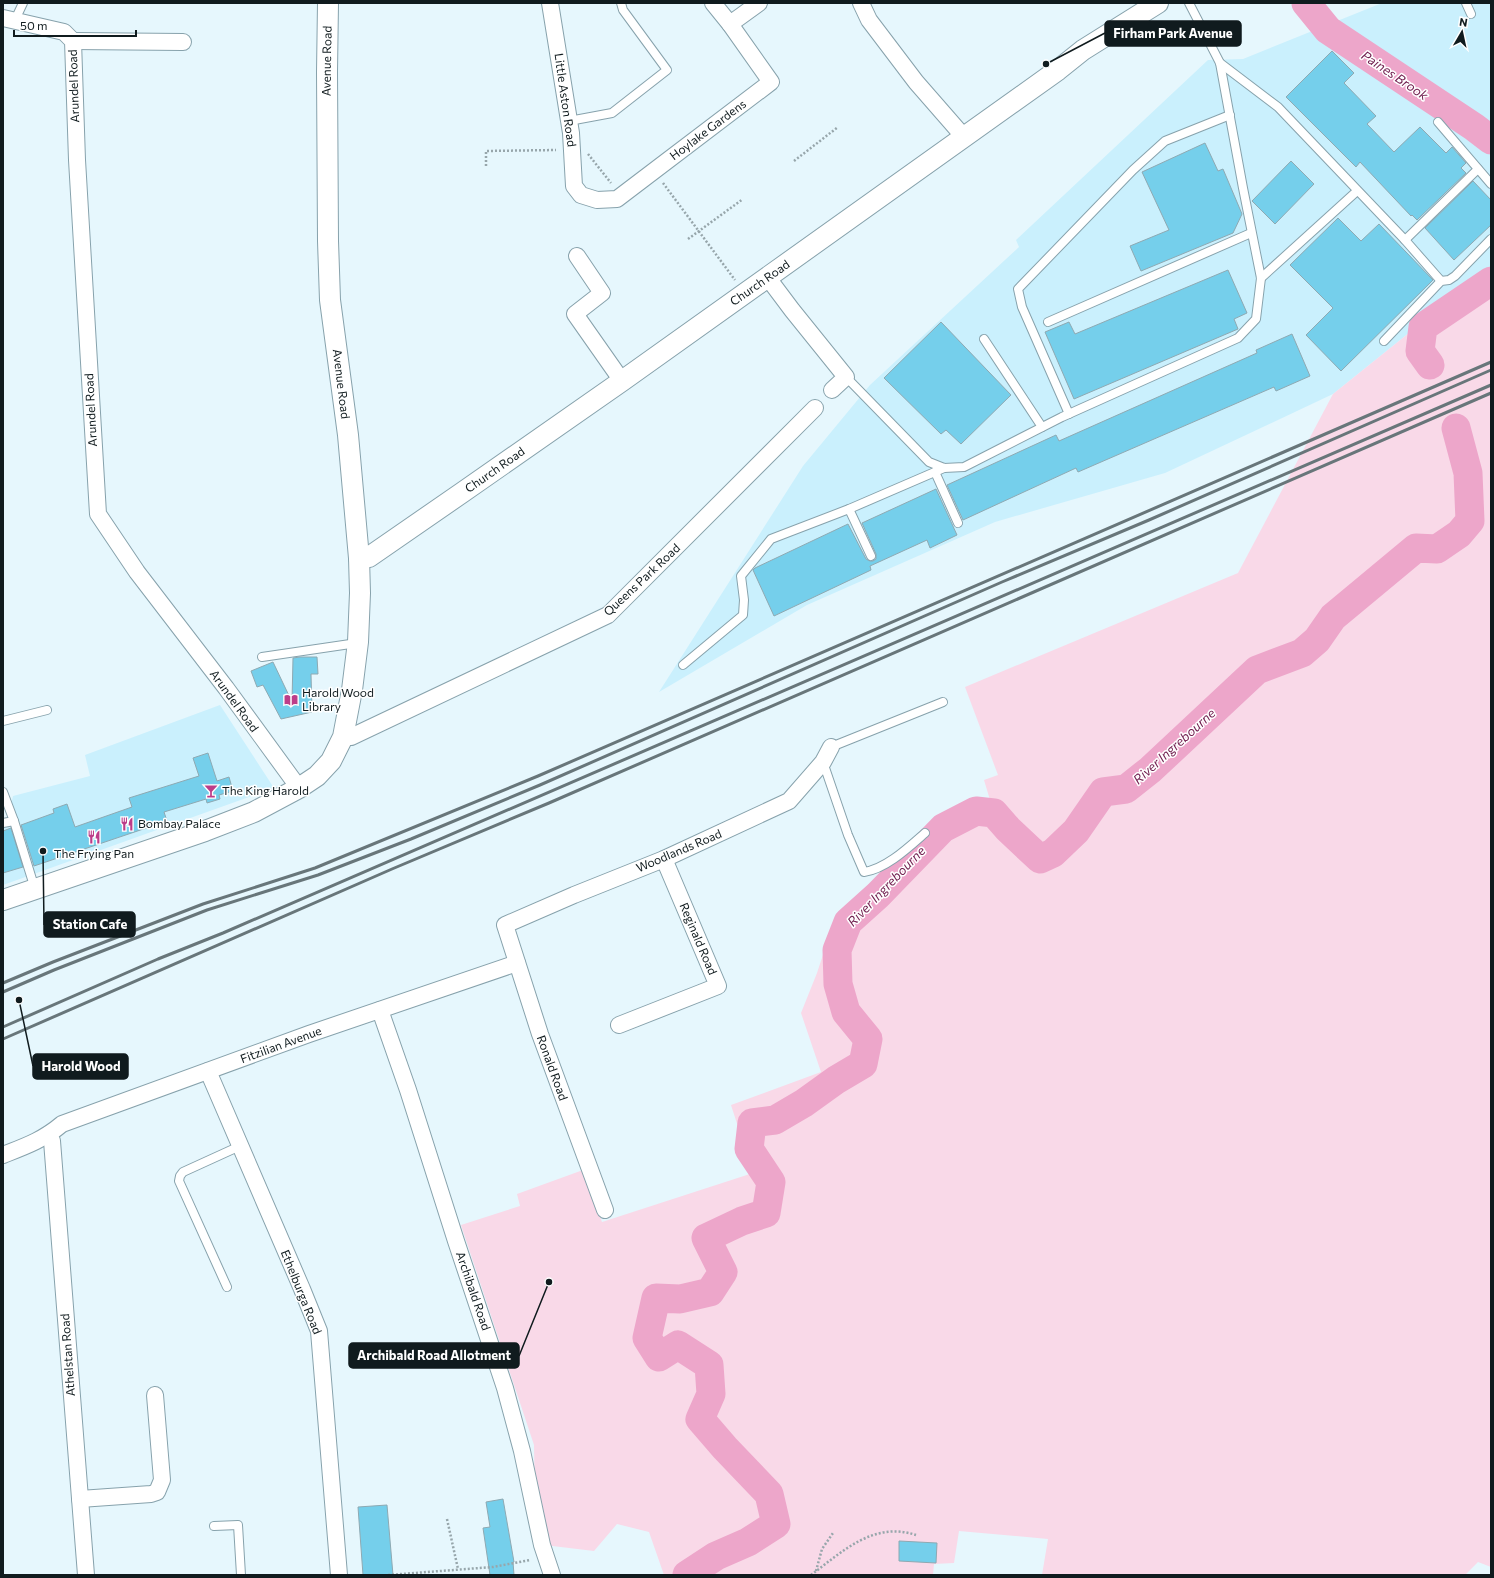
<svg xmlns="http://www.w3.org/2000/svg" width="1494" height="1578" viewBox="0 0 1494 1578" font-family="Commissioner,sans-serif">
  <rect width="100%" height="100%" fill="#e6f7fd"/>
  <!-- built -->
  <g fill="#caf0fd">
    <path d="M1382,3H1491V267L1333,394L1165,473L995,522L807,605L659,692L803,466L870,385L1019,247L1016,240L1208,60L1243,59Z"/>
    <path d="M220,705L274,788L3,885V823L7,822L13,796L90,776L85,755Z"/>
  </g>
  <!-- green -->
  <path fill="#f9d9e8" d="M1491,267V1567L1478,1562L1465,1575H1042L1048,1539L959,1531L954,1563L934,1564L933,1575H664L649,1532L617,1524L594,1551L544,1545L535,1505L534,1445L461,1225L520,1206L517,1194L583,1170L602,1222L753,1173L731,1105L821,1072L801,1013L817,973L836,915L946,818L970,804L990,800L984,780L998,775L965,687L1238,573L1333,394Z"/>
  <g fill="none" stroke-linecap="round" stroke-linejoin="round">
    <!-- river -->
    <g stroke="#eda6ca" stroke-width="29">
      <path d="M1306,3L1328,30L1474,127L1491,140"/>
      <path d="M1430,365L1420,351L1423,327L1491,281"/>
      <path d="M687,1575L716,1556L748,1542L776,1524L769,1494L725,1448L700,1419L711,1394L709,1365L678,1345L659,1357L647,1338L656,1298L680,1299L710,1292L723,1272L706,1238L742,1221L766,1213L771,1182L749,1149L752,1123L775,1120L804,1103L836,1080L863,1064L868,1039L846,1012L838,984L837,950L848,922L878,895L943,828L976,811L994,813L1008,829L1040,859L1053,853L1076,831L1103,792L1126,789L1150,770L1257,670L1302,653L1317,640L1333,617L1416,548L1437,549L1459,534L1470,521L1468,473L1456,428"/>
    </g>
  </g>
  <!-- building -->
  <g fill="#75cfeb" stroke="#8ea9b2">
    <path d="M1332,51L1354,73L1344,83L1376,116L1367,124L1394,152L1420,127L1446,153L1452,147L1466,163L1461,168L1466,173L1417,220L1412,215L1411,216L1360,162L1356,167L1286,97Z"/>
    <path d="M1205,143L1218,171L1223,169L1242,214L1233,233L1141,271L1130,246L1169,230L1142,172Z"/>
    <path d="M1291,161L1314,184L1275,224L1252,201Z"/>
    <path d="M1473,181L1491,200V225L1454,260L1425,228Z"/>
    <path d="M1338,218L1361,241L1379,224L1433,280L1341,371L1306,335L1333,308L1290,265Z"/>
    <path d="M1228,270L1247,313L1234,319L1238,329L1074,399L1045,332L1069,322L1075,334Z"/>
    <path d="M941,322L1011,395L961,444L946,430L941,434L884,378Z"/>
    <path d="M1292,334L1310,376L1276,391L1274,387L1078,472L1076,468L963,520L947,485L1056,435L1059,441L1257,353L1256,350Z"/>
    <path d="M936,489L957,535L930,548L927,540L870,566L871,570L774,616L753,570L755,568L848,524L866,559L870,561H873L876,559V554L862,523Z"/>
    <path d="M300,657H317L318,674H311L312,712L281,719L263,685L257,687L251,671L273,662L292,702L293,658Z"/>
    <path d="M208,753L217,781L229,777L233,791L219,795L220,799L207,803L206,799L164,812L167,821L34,866L21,825L54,813L53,809L67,804L75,827L132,807L129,798L199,776L193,758Z"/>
    <path d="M11,828L23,867L3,873V831Z"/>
    <path d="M503,1499L514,1562H513L514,1575H490L483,1528L490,1527L486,1502Z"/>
    <path d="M387,1505L393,1575H363L358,1507Z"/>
    <path d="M899,1541L937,1543L936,1563L899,1561Z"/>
  </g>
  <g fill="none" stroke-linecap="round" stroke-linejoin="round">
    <!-- service casing -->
    <g stroke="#87a2ac" stroke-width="10">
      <g id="service">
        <path d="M1466,3L1471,14"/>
        <path d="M15,20L23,3"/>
        <path d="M1220,63L1278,107L1405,240L1441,281"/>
        <path d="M569,121L612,113L667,70L623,10L621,3"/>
        <path d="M1438,122L1491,184"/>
        <path d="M1405,240L1478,169"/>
        <path d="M1261,278L1357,191"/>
        <path d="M1048,322L1251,233"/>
        <path d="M984,339L1042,427"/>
        <path d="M1384,341L1441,281L1449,280L1455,276L1491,239"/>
        <path d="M846,377L929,462L944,468L964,467L1062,417L1238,338L1256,319L1261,278L1243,188L1220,63L1189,3"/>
        <path d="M1069,414L1022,307L1018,289L1133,170L1165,141L1230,115"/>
        <path d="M935,472L958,523"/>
        <path d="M849,509L871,556"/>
        <path d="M262,657L357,643"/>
        <path d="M683,665L743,615L744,600L741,576L771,539L849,509L944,468"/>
        <path d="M3,721L47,710"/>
        <path d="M831,747L943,702"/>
        <path d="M823,762L848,835L864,872C886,869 909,847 925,833"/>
        <path d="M3,792L14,821L35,889"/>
        <path d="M3,823L14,821"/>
        <path d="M227,1287L179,1181L180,1176L183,1172L240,1146"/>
        <path d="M214,1526L238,1525L241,1575"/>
      </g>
    </g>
    <!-- minor casing -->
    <g stroke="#87a2ac" stroke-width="18">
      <g id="minor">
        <path d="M550,3L571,133L574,186L581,195L597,200L617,199L771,82L730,24"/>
        <path d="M713,3L730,24L759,3"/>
        <path d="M861,3L869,20L916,82L964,137"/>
        <path d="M3,18L64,32L73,41L77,160L98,514L137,572L226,688L299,788"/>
        <path d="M73,41L183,42"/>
        <path d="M577,256L602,293L575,314L622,381"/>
        <path d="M768,278L792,310L846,377L832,390"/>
        <path d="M343,737H351L608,615L815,408"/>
        <path d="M380,1010L408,1090L456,1241L505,1388L522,1451L542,1545L552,1575"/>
        <path d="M619,1025L718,986L664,859"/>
        <path d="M208,1071L302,1289L319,1331L339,1575"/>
        <path d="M49,1134L52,1141L86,1575"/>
        <path d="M3,1155C26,1146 43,1140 62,1124L309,1034L517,963"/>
        <path d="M605,1210L540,1034L505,925L574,895L664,859L789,801L823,762L831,747"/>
        <path d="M80,1499L151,1494L157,1492L162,1480L155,1395"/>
      </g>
    </g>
    <!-- tertiary casing -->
    <g stroke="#87a2ac" stroke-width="22">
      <g id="tertiary">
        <path d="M359,558L369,557L463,492L622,381L1058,70L1083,50L1158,3"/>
        <path d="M3,900L205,831L254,812L299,788L317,776L331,761L343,737L352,690L358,642L360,593L359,558L348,435L330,300L328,241L327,72L328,3"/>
      </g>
    </g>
    <!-- path -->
    <g stroke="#97a6ab" stroke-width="2.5" stroke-dasharray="2 2" stroke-linecap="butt">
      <path d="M588,154L611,183"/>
      <path d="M794,161L838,127"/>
      <path d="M486,166V151L556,150"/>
      <path d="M663,183L735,280"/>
      <path d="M688,239L743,199"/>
      <path d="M447,1519L458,1569"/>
      <path d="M816,1571L822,1549L833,1533"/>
      <path d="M388,1575L493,1567L530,1560"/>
      <path d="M811,1575C843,1551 874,1521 916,1535"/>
    </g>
    <!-- service -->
    <use href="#service" stroke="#fff" stroke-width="8"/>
    <!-- minor -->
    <use href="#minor" stroke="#fff" stroke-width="16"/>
    <!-- tertiary -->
    <use href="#tertiary" stroke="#fff" stroke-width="20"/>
    <!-- rail -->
    <g stroke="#68767a" stroke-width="3">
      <path d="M3,983L53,962L203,904L315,868L538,776L1491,362"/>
      <path d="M3,992L54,970L207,910L318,875L411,839L540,785L1002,582L1149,520L1491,370"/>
      <path d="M3,1027L158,959L223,933L1491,385"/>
      <path d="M3,1039L392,869L549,803L1491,393"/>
    </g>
  </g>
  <!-- icons -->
  <defs>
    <g id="library-bare" transform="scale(1.08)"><path d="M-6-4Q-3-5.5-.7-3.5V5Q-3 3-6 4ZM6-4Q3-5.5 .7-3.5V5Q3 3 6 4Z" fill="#bc3d89" stroke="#fff" stroke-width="2.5" paint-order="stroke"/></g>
    <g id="bar-bare" transform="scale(1.08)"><path d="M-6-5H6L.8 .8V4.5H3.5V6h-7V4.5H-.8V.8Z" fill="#bc3d89" stroke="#fff" stroke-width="2.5" paint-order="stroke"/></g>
    <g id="restaurant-bare" transform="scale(1.08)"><path d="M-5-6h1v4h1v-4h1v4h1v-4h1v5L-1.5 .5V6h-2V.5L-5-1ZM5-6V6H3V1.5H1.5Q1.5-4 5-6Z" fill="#bc3d89" stroke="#fff" stroke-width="2.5" paint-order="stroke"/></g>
  </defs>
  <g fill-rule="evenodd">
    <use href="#library-bare" x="291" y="700"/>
    <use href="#bar-bare" x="211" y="791"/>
    <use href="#restaurant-bare" x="127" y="824"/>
    <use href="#restaurant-bare" x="94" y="837"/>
  </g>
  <g text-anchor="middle" stroke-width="3" stroke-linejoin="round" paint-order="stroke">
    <!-- street labels -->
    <g font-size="12" fill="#101b1e" stroke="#fff">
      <text transform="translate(327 61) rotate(-89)" y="4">Avenue Road</text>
      <text transform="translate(74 86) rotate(-92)" y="4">Arundel Road</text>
      <text transform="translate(565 100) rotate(82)" y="4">Little Aston Road</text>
      <text transform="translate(708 130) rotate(-37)" y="4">Hoylake Gardens</text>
      <text transform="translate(760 283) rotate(-35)" y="4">Church Road</text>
      <text transform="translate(341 384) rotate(83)" y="4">Avenue Road</text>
      <text transform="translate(91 410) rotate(-93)" y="4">Arundel Road</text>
      <text transform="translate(495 470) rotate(-35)" y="4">Church Road</text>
      <text transform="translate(642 580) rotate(-43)" y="4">Queens Park Road</text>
      <text transform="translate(234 701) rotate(54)" y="4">Arundel Road</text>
      <text transform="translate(679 851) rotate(-23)" y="4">Woodlands Road</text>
      <text transform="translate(698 939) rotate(67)" y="4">Reginald Road</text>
      <text transform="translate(281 1045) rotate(-20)" y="4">Fitzilian Avenue</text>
      <text transform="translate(552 1068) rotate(70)" y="4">Ronald Road</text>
      <text transform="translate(473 1291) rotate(71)" y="4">Archibald Road</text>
      <text transform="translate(301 1292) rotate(68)" y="4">Ethelburga Road</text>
      <text transform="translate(68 1355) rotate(-94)" y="4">Athelstan Road</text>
    </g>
    <!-- poi labels -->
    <g font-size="12" fill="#101b1e" stroke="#fff" text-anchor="start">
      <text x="302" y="697">Harold Wood<tspan x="302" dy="14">Library</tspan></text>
      <text x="222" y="795">The King Harold</text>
      <text x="138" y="828">Bombay Palace</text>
      <text x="94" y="858" text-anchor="middle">The Frying Pan</text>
    </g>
    <!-- water labels -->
    <g font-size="13" font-style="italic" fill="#722151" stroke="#fff">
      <text transform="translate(1395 75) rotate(34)" y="5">Paines Brook</text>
      <text transform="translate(1174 746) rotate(-42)" y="5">River Ingrebourne</text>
      <text transform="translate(886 886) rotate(-46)" y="5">River Ingrebourne</text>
    </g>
  </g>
  <!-- callouts -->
  <path fill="none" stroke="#101b1e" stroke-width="1.5" d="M1046 64L1105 33M43 851L44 925M19 1000L33 1066M549 1282L519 1356"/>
  <g fill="#101b1e" stroke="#fff" stroke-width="1.5">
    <circle cx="1046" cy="64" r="4"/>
    <circle cx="43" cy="851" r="4"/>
    <circle cx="19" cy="1000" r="4"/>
    <circle cx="549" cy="1282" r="4"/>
  </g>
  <g fill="#101b1e" stroke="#101b1e" stroke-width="1.5">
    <rect x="1105" y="21" width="136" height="25" rx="4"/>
    <rect x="44" y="912" width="91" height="25" rx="4"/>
    <rect x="33" y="1054" width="95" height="25" rx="4"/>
    <rect x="349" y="1343" width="170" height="25" rx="4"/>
  </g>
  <g font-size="13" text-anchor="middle" font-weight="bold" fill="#fff">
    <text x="1173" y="38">Firham Park Avenue</text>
    <text x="90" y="929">Station Cafe</text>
    <text x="81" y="1071">Harold Wood</text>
    <text x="434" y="1360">Archibald Road Allotment</text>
  </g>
  <!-- border -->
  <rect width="1494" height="1578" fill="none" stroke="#101b1e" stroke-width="8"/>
  <!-- north arrow -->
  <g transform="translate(1462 32) rotate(9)" stroke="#ffffff" stroke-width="3" paint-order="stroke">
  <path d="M0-3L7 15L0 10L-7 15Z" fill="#101b1e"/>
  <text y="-6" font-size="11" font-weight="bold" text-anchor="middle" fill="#101b1e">N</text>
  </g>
  <!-- scale -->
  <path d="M14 30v6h122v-6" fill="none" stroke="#101b1e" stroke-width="2"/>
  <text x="20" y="30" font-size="12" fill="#101b1e" stroke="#ffffff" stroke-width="3" paint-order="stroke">50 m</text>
</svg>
